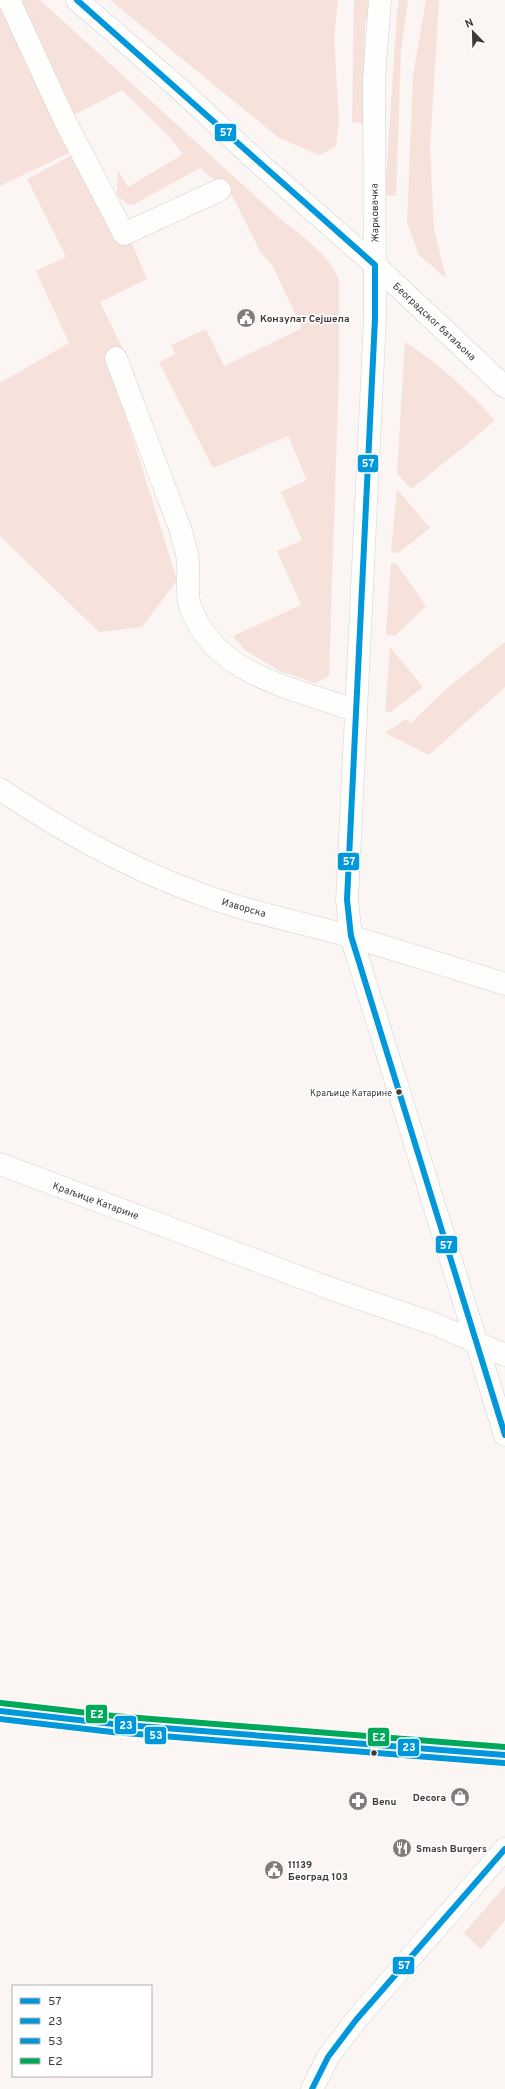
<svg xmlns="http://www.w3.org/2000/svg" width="505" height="2089" viewBox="0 0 505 2089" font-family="Overpass,sans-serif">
  <rect width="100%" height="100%" fill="#fbf5f4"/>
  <!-- green -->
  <g fill="#f7e1db">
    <path d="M9,0H40L277,216C300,235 328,252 339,280V370L329,676L315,683L280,671L246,651L233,636L301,605L277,551L302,540L281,492L307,480L288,436L213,468L159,362L175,354L171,345L206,329L224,366L302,328L272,265L261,253L232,195L200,168L133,205H128L117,195L118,170L128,187L183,154L171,139L122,90L57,124L69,153L0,186V9Z"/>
    <path d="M110,0H338L334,38L339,121L336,146L320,155L279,138Z"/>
    <path d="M354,0H370L365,26L363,124L352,122Z"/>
    <path d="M399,0H408L401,51L396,196L385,195L397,12Z"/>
    <path d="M426,0H439L430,148L434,229L446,278L419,255L407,223L413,75Z"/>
    <path d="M76,153L130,239L147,279L100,302L135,374L116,384L177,580L142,627L99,632L0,536V383L69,343L36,271L66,257L27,179Z"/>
    <path d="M405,342C439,364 468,390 495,420L471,441L411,489L397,473Z"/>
    <path d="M397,489L430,528L398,553L391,552Z"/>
    <path d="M391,563H396L426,606L395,636L386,634Z"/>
    <path d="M505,642V687L429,755L385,733L406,719L411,723L445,690Z"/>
    <path d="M390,647L423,687L391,712L385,711Z"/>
    <path d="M505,1886V1920L481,1949L464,1933Z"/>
  </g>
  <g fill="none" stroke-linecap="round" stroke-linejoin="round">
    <!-- minor casing -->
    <g stroke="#d6d0cf" stroke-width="23">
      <g id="minor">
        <path d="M9,0L65,121L124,234L220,190"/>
        <path d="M77,0L183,92L260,164L375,265L505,387"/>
        <path d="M380,0L374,79L375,318L347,900L351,936L505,1435"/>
        <path d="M116,358L181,531C183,541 187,551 188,561C189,575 186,592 190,606C215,677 294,687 356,711"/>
        <path d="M0,789C69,836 144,876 223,902C265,916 309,924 352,937C403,952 454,968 505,984"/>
        <path d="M0,1164L329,1288L437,1325L505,1355"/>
        <path d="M312,2089L328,2057L356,2020L505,1849"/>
      </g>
    </g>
    <!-- major casing -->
    <g stroke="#d3d0cf" stroke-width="23">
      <path id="major" d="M0,1711L113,1724L505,1755"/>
    </g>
    <!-- minor -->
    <use href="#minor" stroke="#fefefd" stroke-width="22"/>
    <!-- major -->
    <use href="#major" stroke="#f2ebe8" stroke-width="22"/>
    <!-- bus-1 casing -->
    <g stroke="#fff" stroke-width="9">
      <g id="bus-1">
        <path d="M77,0L375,265V318L347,900L351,936L505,1435"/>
        <path d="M312,2089L328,2057L356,2020L505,1849"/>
      </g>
    </g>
    <!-- bus-2 casing -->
    <g stroke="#fff" stroke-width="9">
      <path id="bus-2" d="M0,1711L113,1724L505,1755"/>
    </g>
    <!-- bus-3 casing -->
    <g stroke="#fff" stroke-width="9">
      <path id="bus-3" d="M0,1719L112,1732L504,1763"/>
    </g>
    <!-- bus-4 casing -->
    <g stroke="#fff" stroke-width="9">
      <path id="bus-4" d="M1,1703L114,1716L505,1747"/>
    </g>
    <!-- bus-1 -->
    <use href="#bus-1" stroke="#0098da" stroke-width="6"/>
    <!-- bus-2 -->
    <use href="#bus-2" stroke="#0098da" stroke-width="6"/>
    <!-- bus-3 -->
    <use href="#bus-3" stroke="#0098da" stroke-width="6"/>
    <!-- bus-4 -->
    <use href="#bus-4" stroke="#00a859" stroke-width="6"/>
  </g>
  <!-- icons -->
  <defs>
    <g id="civic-disc" transform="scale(1)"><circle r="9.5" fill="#817b7a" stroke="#fff"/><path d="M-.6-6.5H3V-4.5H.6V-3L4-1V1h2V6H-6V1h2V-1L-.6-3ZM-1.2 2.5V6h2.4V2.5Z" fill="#fff"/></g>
    <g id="shop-disc" transform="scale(1)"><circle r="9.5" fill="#817b7a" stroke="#fff"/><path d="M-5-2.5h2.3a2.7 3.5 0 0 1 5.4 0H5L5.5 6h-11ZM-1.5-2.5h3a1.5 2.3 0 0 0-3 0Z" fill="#fff"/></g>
    <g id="pharmacy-disc" transform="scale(1)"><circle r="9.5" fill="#817b7a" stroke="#fff"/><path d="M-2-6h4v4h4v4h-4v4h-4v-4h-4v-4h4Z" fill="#fff"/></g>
    <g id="restaurant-disc" transform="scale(1)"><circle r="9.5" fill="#817b7a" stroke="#fff"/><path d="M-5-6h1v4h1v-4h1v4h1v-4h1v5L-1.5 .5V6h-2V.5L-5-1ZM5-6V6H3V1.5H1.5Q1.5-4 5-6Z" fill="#fff"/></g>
  </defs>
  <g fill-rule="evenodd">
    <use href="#civic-disc" x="246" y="318"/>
    <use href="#shop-disc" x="460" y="1797"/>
    <use href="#pharmacy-disc" x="358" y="1801"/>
    <use href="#restaurant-disc" x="402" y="1848"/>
    <use href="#civic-disc" x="274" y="1870"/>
  </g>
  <!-- markers -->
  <g fill="#403a38" stroke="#fff" stroke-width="1.5">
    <circle cx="399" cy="1092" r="3.5"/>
    <circle cx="374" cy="1753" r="3.5"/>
  </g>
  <g text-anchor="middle" stroke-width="3.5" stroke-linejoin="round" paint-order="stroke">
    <!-- bus labels -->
    <g font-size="9" fill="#403a38" stroke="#fff" text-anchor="end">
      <text x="392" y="1096">Краљице Катарине</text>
    </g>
    <!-- street labels -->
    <g font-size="10" fill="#403a38" stroke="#fff">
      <text transform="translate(374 213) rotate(-91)" y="4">Жарковачка</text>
      <text transform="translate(435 321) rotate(43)" y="4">Београдског батаљона</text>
      <text transform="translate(244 907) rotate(16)" y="4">Изворска</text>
      <text transform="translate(96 1200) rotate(20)" y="4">Краљице Катарине</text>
    </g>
    <!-- poi labels -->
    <g font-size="10" font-weight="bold" fill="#403a38" stroke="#fff" text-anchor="start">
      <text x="260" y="322">Конзулат Сејшела</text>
      <text x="446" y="1801" text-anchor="end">Decora</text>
      <text x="372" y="1805">Benu</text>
      <text x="416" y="1852">Smash Burgers</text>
      <text x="288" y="1868">11139<tspan x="288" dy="12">Београд 103</tspan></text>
    </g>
  </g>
  <g stroke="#fff" stroke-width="1.5">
    <rect x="214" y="123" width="23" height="19" rx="4" fill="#0098da"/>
    <rect x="357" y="454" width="22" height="19" rx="4" fill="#0098da"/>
    <rect x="337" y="852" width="23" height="19" rx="4" fill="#0098da"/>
    <rect x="435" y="1235" width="23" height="19" rx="4" fill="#0098da"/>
    <rect x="85" y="1704" width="23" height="20" rx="4" fill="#00a859"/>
    <rect x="114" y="1715" width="23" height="20" rx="4" fill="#0098da"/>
    <rect x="144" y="1726" width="23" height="19" rx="4" fill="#0098da"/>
    <rect x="367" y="1727" width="23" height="20" rx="4" fill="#00a859"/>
    <rect x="397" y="1738" width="23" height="19" rx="4" fill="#0098da"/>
    <rect x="392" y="1956" width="23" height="19" rx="4" fill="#0098da"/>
  </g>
  <g font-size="11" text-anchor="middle" font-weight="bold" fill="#fff">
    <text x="226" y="136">57</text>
    <text x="368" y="467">57</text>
    <text x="349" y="865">57</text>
    <text x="446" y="1249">57</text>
    <text x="97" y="1718">E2</text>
    <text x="126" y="1729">23</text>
    <text x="156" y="1739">53</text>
    <text x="379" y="1741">E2</text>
    <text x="409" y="1751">23</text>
    <text x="404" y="1969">57</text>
  </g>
  <!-- legend -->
  <rect x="12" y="1985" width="140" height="92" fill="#ffffff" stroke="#b3b0af"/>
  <rect x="20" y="1998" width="20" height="6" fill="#0098da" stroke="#b3b0af"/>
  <text x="48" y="2005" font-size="12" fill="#403a38">57</text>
  <rect x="20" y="2018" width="20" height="6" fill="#0098da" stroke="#b3b0af"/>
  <text x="48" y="2025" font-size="12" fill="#403a38">23</text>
  <rect x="20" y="2038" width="20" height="6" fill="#0098da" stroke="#b3b0af"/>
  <text x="48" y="2045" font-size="12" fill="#403a38">53</text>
  <rect x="20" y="2058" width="20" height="6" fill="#00a859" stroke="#b3b0af"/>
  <text x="48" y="2065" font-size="12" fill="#403a38">E2</text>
  <!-- north arrow -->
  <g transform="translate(473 32) rotate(337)" stroke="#ffffff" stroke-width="3" paint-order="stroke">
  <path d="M0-3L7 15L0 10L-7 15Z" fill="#403a38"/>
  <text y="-6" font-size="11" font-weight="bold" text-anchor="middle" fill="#403a38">N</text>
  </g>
</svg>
